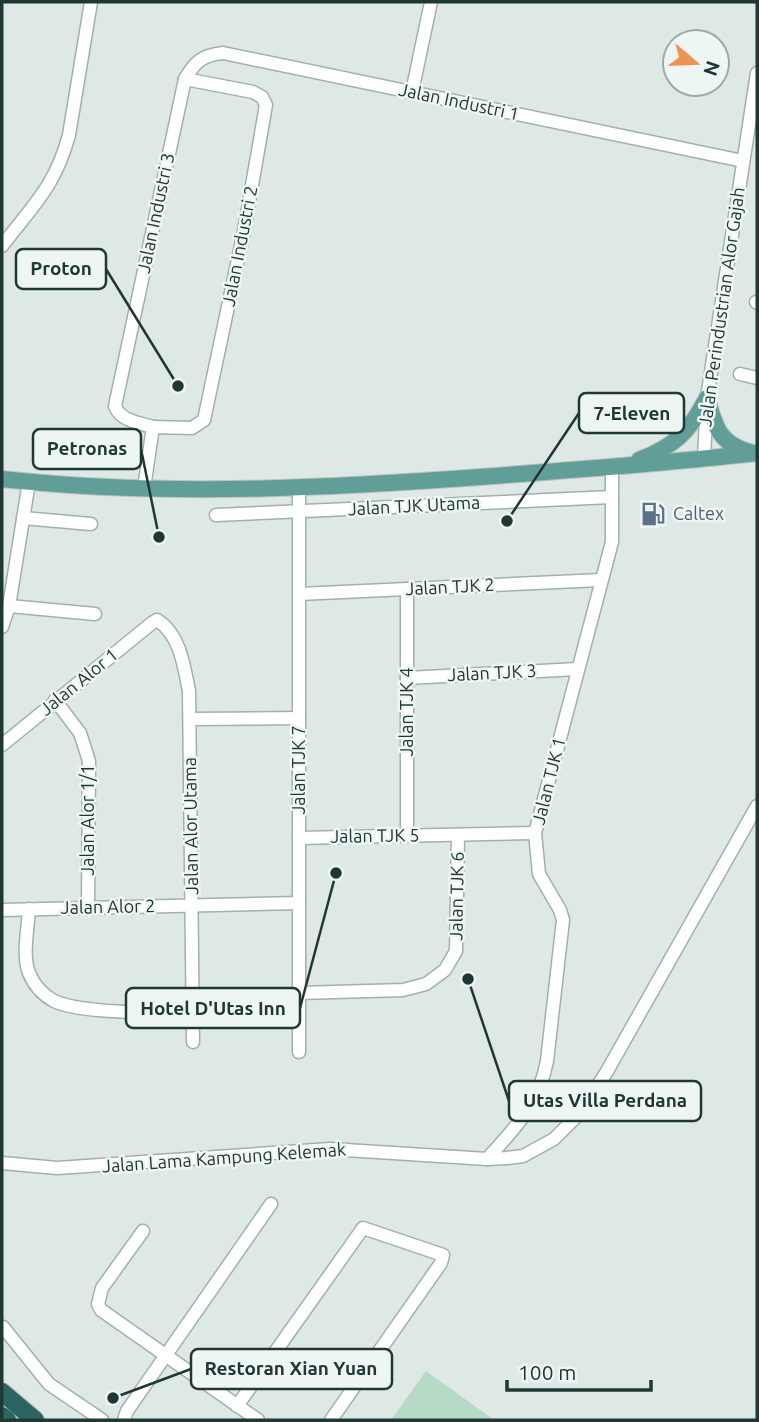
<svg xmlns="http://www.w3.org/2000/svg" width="759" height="1422" viewBox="0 0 759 1422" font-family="Ubuntu,sans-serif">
  <rect width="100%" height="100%" fill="#dee9e6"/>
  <!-- green -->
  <path fill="#b6dac6" d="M426,1371L490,1417V1420H391Z"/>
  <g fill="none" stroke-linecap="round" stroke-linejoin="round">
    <!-- minor casing -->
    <g stroke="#a1b0ad" stroke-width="15">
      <g id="minor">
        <path d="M412,92L431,2"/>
        <path d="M2,246C33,205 55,187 69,135L91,2"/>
        <path d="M756,302L757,303"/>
        <path d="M740,374L757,378"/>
        <path d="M153,427L192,428L204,420L244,231L266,105L262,97L253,92L185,79"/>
        <path d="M704,458L707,398L757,73"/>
        <path d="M144,488L153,427C140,423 120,421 115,406L185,79C195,62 202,55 223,53L743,161"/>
        <path d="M216,515L612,497"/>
        <path d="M23,518L91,524"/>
        <path d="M407,589V836"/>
        <path d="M299,594L601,580"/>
        <path d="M9,606L95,614"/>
        <path d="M2,627L9,606L29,482"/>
        <path d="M407,678L577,669"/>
        <path d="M55,700L80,733L89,761L88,908"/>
        <path d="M190,719L299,718"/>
        <path d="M2,745L152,623L157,620C180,634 184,666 189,691L193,1042"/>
        <path d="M299,838L535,833"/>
        <path d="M29,909C28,929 22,955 29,973C34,985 43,995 54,1001C81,1014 159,1012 193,1014"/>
        <path d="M2,910L299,903"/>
        <path d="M299,993L403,990L426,984L445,970L456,951L458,835"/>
        <path d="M299,1052V487"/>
        <path d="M487,1159C516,1127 539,1104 547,1061L563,920L560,910L539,874L535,833L612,542V467"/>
        <path d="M2,1163L57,1168L330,1149L487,1159L507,1158L523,1156L554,1139L578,1115L606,1073L757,806"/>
        <path d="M143,1231L102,1288L98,1304L101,1310L258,1420"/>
        <path d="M3,1327L49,1384L102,1420"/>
        <path d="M237,1406L363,1228L443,1255L441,1263L331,1420"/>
        <path d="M124,1420L127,1411L271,1204"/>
      </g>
    </g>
    <!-- major casing -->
    <g stroke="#bcc3c2" stroke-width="18">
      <g id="major">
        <path d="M707,398C715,426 719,444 750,452"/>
        <path d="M639,460C675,446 689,432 707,398"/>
        <path d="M2,479C165,497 331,488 494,476C582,469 670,463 757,453"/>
      </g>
    </g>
    <!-- highway casing -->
    <g stroke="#bcc3c2" stroke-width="20">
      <g id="highway">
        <path d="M2,1392L35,1420"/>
        <path d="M2,1416L7,1420"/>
      </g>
    </g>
    <!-- minor -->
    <use href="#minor" stroke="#fff" stroke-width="12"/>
    <!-- major -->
    <use href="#major" stroke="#629e98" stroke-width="16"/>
    <!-- highway -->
    <use href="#highway" stroke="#2c6461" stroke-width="18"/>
  </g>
  <!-- icons -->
  <defs>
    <g id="fuel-bare" transform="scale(1.89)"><path d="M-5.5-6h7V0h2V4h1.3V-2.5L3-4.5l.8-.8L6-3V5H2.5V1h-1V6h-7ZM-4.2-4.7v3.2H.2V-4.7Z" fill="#5c6f8a" stroke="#eef6f3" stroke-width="2.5" paint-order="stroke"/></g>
  </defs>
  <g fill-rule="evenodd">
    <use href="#fuel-bare" x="653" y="514"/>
  </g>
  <g text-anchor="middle" stroke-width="5" stroke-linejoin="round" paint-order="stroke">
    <!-- street labels -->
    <g font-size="18" fill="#203835" stroke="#eef6f3">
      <text transform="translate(459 102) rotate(12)" y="6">Jalan Industri 1</text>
      <text transform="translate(156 213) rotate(-78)" y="6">Jalan Industri 3</text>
      <text transform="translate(240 246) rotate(-79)" y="6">Jalan Industri 2</text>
      <text transform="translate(722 307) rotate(-82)" y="6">Jalan Perindustrian Alor Gajah</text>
      <text transform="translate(414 506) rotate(-3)" y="6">Jalan TJK Utama</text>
      <text transform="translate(450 587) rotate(-3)" y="6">Jalan TJK 2</text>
      <text transform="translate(492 673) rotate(-3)" y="6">Jalan TJK 3</text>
      <text transform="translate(79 682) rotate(-39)" y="6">Jalan Alor 1</text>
      <text transform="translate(407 712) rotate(-90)" y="6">Jalan TJK 4</text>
      <text transform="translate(299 770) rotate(-90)" y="6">Jalan TJK 7</text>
      <text transform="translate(549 781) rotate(-76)" y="6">Jalan TJK 1</text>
      <text transform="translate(88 820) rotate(-90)" y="6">Jalan Alor 1/1</text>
      <text transform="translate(191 826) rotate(-91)" y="6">Jalan Alor Utama</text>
      <text transform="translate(375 836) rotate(-1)" y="6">Jalan TJK 5</text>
      <text transform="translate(457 896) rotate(-89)" y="6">Jalan TJK 6</text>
      <text transform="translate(108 907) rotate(-1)" y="6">Jalan Alor 2</text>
      <text transform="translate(224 1158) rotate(-4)" y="6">Jalan Lama Kampung Kelemak</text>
    </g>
    <!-- service labels -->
    <g font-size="18" fill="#4e5e75" stroke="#eef6f3" text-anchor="start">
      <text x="673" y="520">Caltex</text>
    </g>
  </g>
  <!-- callouts -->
  <path fill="none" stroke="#203835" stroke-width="2.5" d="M178 386L106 269M507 521L579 413M159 537L141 449M336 873L300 1008M468 979L509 1101M113 1398L191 1369"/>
  <g fill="#203835" stroke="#eef6f3" stroke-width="2.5">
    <circle cx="178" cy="386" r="7"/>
    <circle cx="507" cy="521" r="7"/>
    <circle cx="159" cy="537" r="7"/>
    <circle cx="336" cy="873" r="7"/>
    <circle cx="468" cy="979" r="7"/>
    <circle cx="113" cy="1398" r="7"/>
  </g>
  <g fill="#eef6f3" stroke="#203835" stroke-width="2.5">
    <rect x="16" y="249" width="90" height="40" rx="7"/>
    <rect x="579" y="393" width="105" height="40" rx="7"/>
    <rect x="33" y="429" width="108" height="40" rx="7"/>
    <rect x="126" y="988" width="174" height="40" rx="7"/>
    <rect x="509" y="1081" width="192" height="40" rx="7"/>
    <rect x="191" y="1349" width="201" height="40" rx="7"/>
  </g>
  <g font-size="19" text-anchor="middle" font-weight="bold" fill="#203835">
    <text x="61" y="275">Proton</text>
    <text x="632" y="420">7-Eleven</text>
    <text x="87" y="455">Petronas</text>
    <text x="213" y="1015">Hotel D'Utas Inn</text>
    <text x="605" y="1107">Utas Villa Perdana</text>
    <text x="291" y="1375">Restoran Xian Yuan</text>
  </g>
  <!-- border -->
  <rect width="759" height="1422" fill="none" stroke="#203835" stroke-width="7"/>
  <!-- north arrow -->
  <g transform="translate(696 63) rotate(109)"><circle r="33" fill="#eef6f3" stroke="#9caaa7" stroke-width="2"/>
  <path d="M0-5L12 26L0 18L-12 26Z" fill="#ef9355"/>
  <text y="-10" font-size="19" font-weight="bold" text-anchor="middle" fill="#203835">N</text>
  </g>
  <!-- scale -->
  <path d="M507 1380v10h144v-10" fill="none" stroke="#203835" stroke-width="3.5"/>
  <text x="518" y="1380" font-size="21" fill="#203835" stroke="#eef6f3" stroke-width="5" paint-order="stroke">100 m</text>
</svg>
